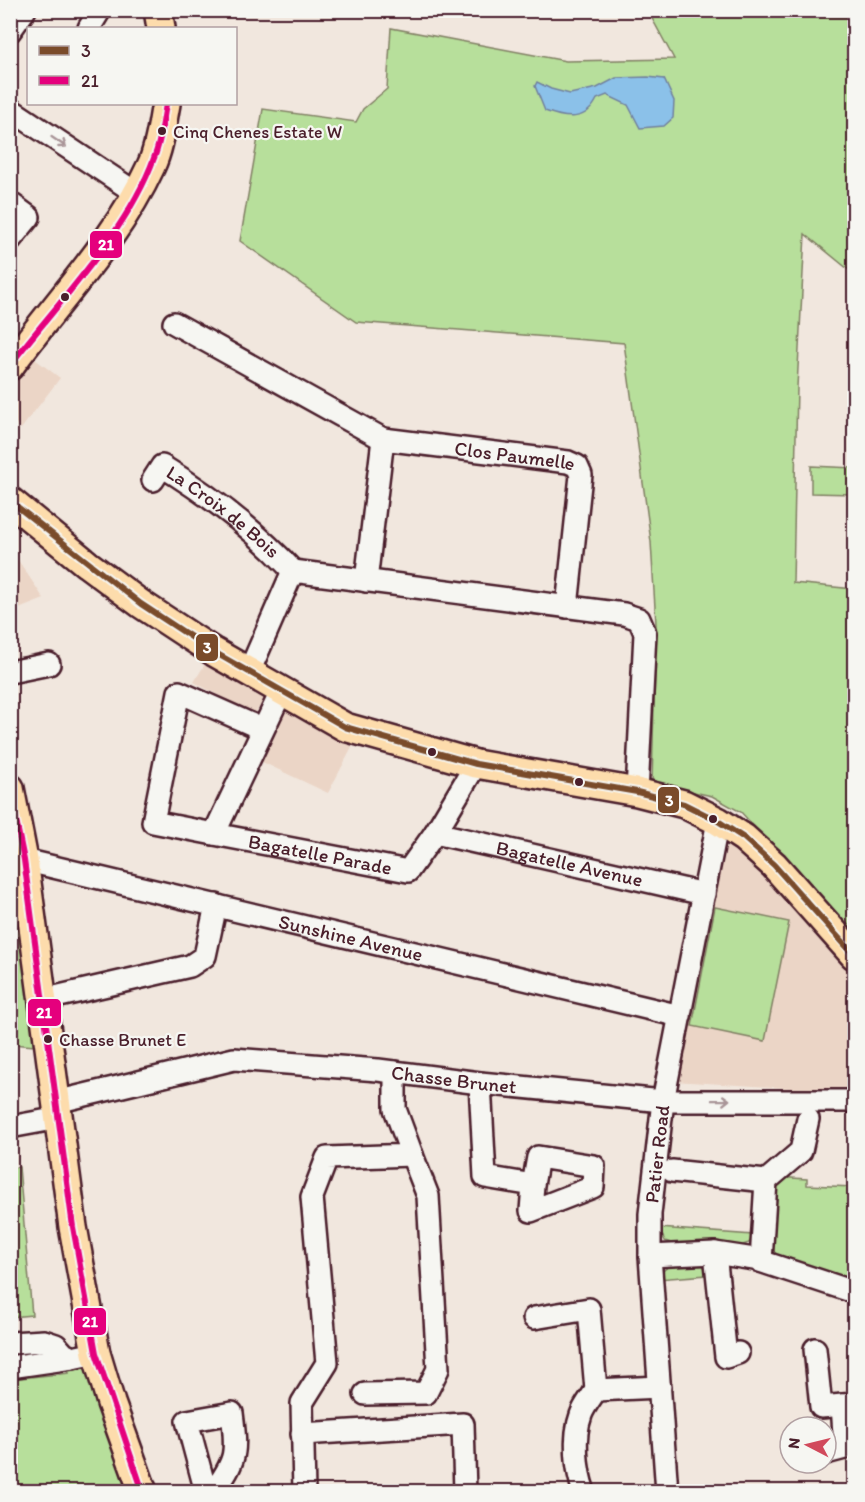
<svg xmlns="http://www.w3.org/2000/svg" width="865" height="1502" viewBox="0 0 865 1502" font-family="Itim,sans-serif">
  <rect width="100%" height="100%" fill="#f1e7de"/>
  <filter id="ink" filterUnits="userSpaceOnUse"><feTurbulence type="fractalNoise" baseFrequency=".0167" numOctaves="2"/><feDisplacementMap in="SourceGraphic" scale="12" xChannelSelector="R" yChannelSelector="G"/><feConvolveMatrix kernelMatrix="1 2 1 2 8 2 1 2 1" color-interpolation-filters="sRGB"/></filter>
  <g filter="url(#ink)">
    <!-- built -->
    <g fill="#ebd5c6">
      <path d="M27,353L60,378L21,429L11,417V379Z"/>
      <path d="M18,560L44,599L11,612V563Z"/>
      <path d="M210,656L269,692L254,715L194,682Z"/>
      <path d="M287,701L356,740L328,793L260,761Z"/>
      <path d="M724,847H734L742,852L778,885L854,973V1092L673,1081L716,851Z"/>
    </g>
    <!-- green -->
    <g fill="#b7df9b" stroke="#807f63" stroke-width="1.5">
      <path d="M648,11H854V274L805,234L797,387L793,583L854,589V937L741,812L712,796L652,783L656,624L651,542L624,343L356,322L240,241L263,109L356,122L363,109L387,89L391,28L566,61L674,59Z"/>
      <path d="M811,466L854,468V494L811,493Z"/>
      <path d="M14,864L35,1046L11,1044L10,865Z"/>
      <path d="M715,907L789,922L765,1041L692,1026Z"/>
      <path d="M19,1167L32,1315L11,1317V1168Z"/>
      <path d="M776,1177L807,1179V1185L854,1187V1281L777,1255L771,1248Z"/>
      <path d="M659,1228L753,1235L749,1243L740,1246L671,1243L665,1241Z"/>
      <path d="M697,1262L704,1266L707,1275L658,1279C664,1262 682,1264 697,1262Z"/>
      <path d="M67,1366L89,1369L132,1491H11L10,1379L69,1373Z"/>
    </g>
    <!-- water -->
    <path fill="#8bc1e9" stroke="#71809d" stroke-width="1.5" d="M648,77L664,79L674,101L673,118L664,126L640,128L628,105L607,95L597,99C586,122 566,119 545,111L535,86L537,82L551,89L570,94L597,88L616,78Z"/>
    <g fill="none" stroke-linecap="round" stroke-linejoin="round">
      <!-- minor casing -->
      <g stroke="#4a1f2b" stroke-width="26">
        <g id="minor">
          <path d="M89,28L100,10"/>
          <path d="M10,31L25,10"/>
          <path d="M10,109L136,193"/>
          <path d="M10,203L29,217L10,240"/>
          <path d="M174,323L383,439"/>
          <path id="s1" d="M153,480L162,466C209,495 255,530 293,571"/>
          <path id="s2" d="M366,581L383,439L568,462L577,466L581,475L567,607"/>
          <path d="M10,672L49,664"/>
          <path d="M249,672L293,571L624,614L639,619L645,633L637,792"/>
          <path d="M262,729L179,692L153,822L214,834L281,692"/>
          <path id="s3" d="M435,833L704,894"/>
          <path id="s4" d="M214,834L408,871L435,833L476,764"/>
          <path id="s5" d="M24,860L680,1016"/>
          <path d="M42,1000L190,966L205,956L216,905"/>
          <path d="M480,1083L485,1177L533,1185L531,1211L593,1187L594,1166L538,1157L533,1185"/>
          <path id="s6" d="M56,1102L234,1059L378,1070L480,1083L663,1101H854"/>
          <path d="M10,1127L59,1118"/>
          <path d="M672,1171L766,1181"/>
          <path d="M715,1253L726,1357L738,1353"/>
          <path d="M650,1256L715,1253L754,1259L854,1292"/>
          <path d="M761,1261L766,1181L801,1151L808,1119"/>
          <path d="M534,1318L589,1309L596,1390L660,1387"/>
          <path d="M10,1343L44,1341L56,1345L64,1354L72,1358L96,1353"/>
          <path d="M815,1349L821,1407L854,1404"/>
          <path d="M10,1367L72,1358"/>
          <path d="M365,1394L426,1393L438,1369L428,1196L412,1155"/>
          <path d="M302,1434L463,1424L465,1492"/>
          <path d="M826,1453L845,1448L842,1405"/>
          <path d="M206,1492L187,1421L232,1413C237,1452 237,1460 213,1492"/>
          <path d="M304,1492L302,1403L327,1363L312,1197L327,1158L412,1155L395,1109V1072"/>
          <path d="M584,1492C576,1470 573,1437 581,1415C584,1406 591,1398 596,1390"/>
          <path id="s7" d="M667,1492L650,1256V1214L663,1101L718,821"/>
        </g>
      </g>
      <!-- major casing -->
      <g stroke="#4a1f2b" stroke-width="32">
        <g id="major">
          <path d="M158,10L161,28"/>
          <path d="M10,366C58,300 117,240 151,166C160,147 162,124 166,104"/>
          <path d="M10,501L87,564L141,604L214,652L345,727L476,764L637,792L684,804L718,821L744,838L774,865L854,955"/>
          <path d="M10,788L24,860L73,1227L96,1353L111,1403L143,1492"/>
        </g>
      </g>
      <!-- minor -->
      <use href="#minor" stroke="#f6f6f2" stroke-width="21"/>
      <!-- major -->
      <use href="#major" stroke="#fddcac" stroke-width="27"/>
      <!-- bus-1 casing -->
      <g stroke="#f6f6f2" stroke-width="10">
        <path id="bus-1" d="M10,501L141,604L214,652L345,727L476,764L637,792L684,804L718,821L744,838L774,865L854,955"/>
      </g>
      <!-- bus-2 casing -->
      <g stroke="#f6f6f2" stroke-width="10">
        <g id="bus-2">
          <path d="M10,365C58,302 127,233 154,158C161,141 163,122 166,104"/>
          <path d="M10,791L24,860L73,1227L96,1353L143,1492"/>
        </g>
      </g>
      <!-- bus-1 -->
      <use href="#bus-1" stroke="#7a4b2a" stroke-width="6"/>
      <!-- bus-2 -->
      <use href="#bus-2" stroke="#e5007d" stroke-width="6"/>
    </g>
    <!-- one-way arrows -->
    <defs><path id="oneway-shaft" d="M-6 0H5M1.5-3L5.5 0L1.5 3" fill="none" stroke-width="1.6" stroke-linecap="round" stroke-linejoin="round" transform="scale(1.5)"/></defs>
    <g stroke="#a99598">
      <use href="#oneway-shaft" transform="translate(59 142) rotate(34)"/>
      <use href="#oneway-shaft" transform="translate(721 1100) rotate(-1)"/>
    </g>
  </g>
  <!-- markers -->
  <g fill="#4a1f2b" stroke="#f6f6f2" stroke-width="2">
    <circle cx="162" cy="131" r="5"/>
    <circle cx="65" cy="297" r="5"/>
    <circle cx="432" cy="752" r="5"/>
    <circle cx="579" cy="782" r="5"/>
    <circle cx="713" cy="819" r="5"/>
    <circle cx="48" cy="1039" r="5"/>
  </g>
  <g text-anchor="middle" stroke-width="4.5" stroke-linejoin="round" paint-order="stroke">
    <!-- bus labels -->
    <g font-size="18" fill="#4a1f2b" stroke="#f6f6f2" text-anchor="start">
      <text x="173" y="138">Cinq Chenes Estate W</text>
      <text x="59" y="1046">Chasse Brunet E</text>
    </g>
    <!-- street labels -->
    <g font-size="20" fill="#4a1f2b" stroke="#f6f6f2">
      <text dy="7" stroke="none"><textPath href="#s2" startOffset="276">Clos Paumelle</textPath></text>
      <text dy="7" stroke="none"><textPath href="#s1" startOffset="93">La Croix de Bois</textPath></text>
      <text dy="7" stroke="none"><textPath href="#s4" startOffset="108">Bagatelle Parade</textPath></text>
      <text dy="7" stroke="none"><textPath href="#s3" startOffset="138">Bagatelle Avenue</textPath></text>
      <text dy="7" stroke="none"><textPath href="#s5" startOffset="336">Sunshine Avenue</textPath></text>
      <text dy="7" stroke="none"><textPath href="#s6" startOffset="404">Chasse Brunet</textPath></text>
      <text dy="7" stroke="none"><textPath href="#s7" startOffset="339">Patier Road</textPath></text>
    </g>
  </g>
  <g stroke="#f6f6f2" stroke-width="2">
    <rect x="89" y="230" width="34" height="29" rx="6" fill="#e5007d"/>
    <rect x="195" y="633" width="24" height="29" rx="6" fill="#7a4b2a"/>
    <rect x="657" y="786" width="23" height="28" rx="6" fill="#7a4b2a"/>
    <rect x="27" y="998" width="35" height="29" rx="6" fill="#e5007d"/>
    <rect x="73" y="1307" width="34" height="29" rx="6" fill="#e5007d"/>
  </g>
  <g font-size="16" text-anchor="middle" font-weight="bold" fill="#fff">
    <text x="106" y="250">21</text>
    <text x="207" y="653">3</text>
    <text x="669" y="806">3</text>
    <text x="44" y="1018">21</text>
    <text x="90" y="1327">21</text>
  </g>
  <!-- margin -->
  <rect width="865" height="1502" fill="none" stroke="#f6f6f2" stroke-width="36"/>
  <rect x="18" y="18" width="829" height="1466" fill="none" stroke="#4a1f2b" stroke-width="2" filter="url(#ink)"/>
  <!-- legend -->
  <rect x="27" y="27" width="210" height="78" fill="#f6f6f2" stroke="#b1a0a2" stroke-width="1.5"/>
  <rect x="39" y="46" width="30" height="9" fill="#7a4b2a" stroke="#b1a0a2" stroke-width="1.5"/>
  <text x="81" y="57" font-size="18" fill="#4a1f2b">3</text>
  <rect x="39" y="76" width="30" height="9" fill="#e5007d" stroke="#b1a0a2" stroke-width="1.5"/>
  <text x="81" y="87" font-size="18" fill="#4a1f2b">21</text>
  <!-- north arrow -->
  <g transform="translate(808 1445) rotate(277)"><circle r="28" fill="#f6f6f2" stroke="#b1a0a2" stroke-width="1.5"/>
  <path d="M0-4.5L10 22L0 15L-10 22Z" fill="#d1495b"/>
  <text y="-9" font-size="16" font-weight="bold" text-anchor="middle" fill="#4a1f2b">N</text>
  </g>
</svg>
